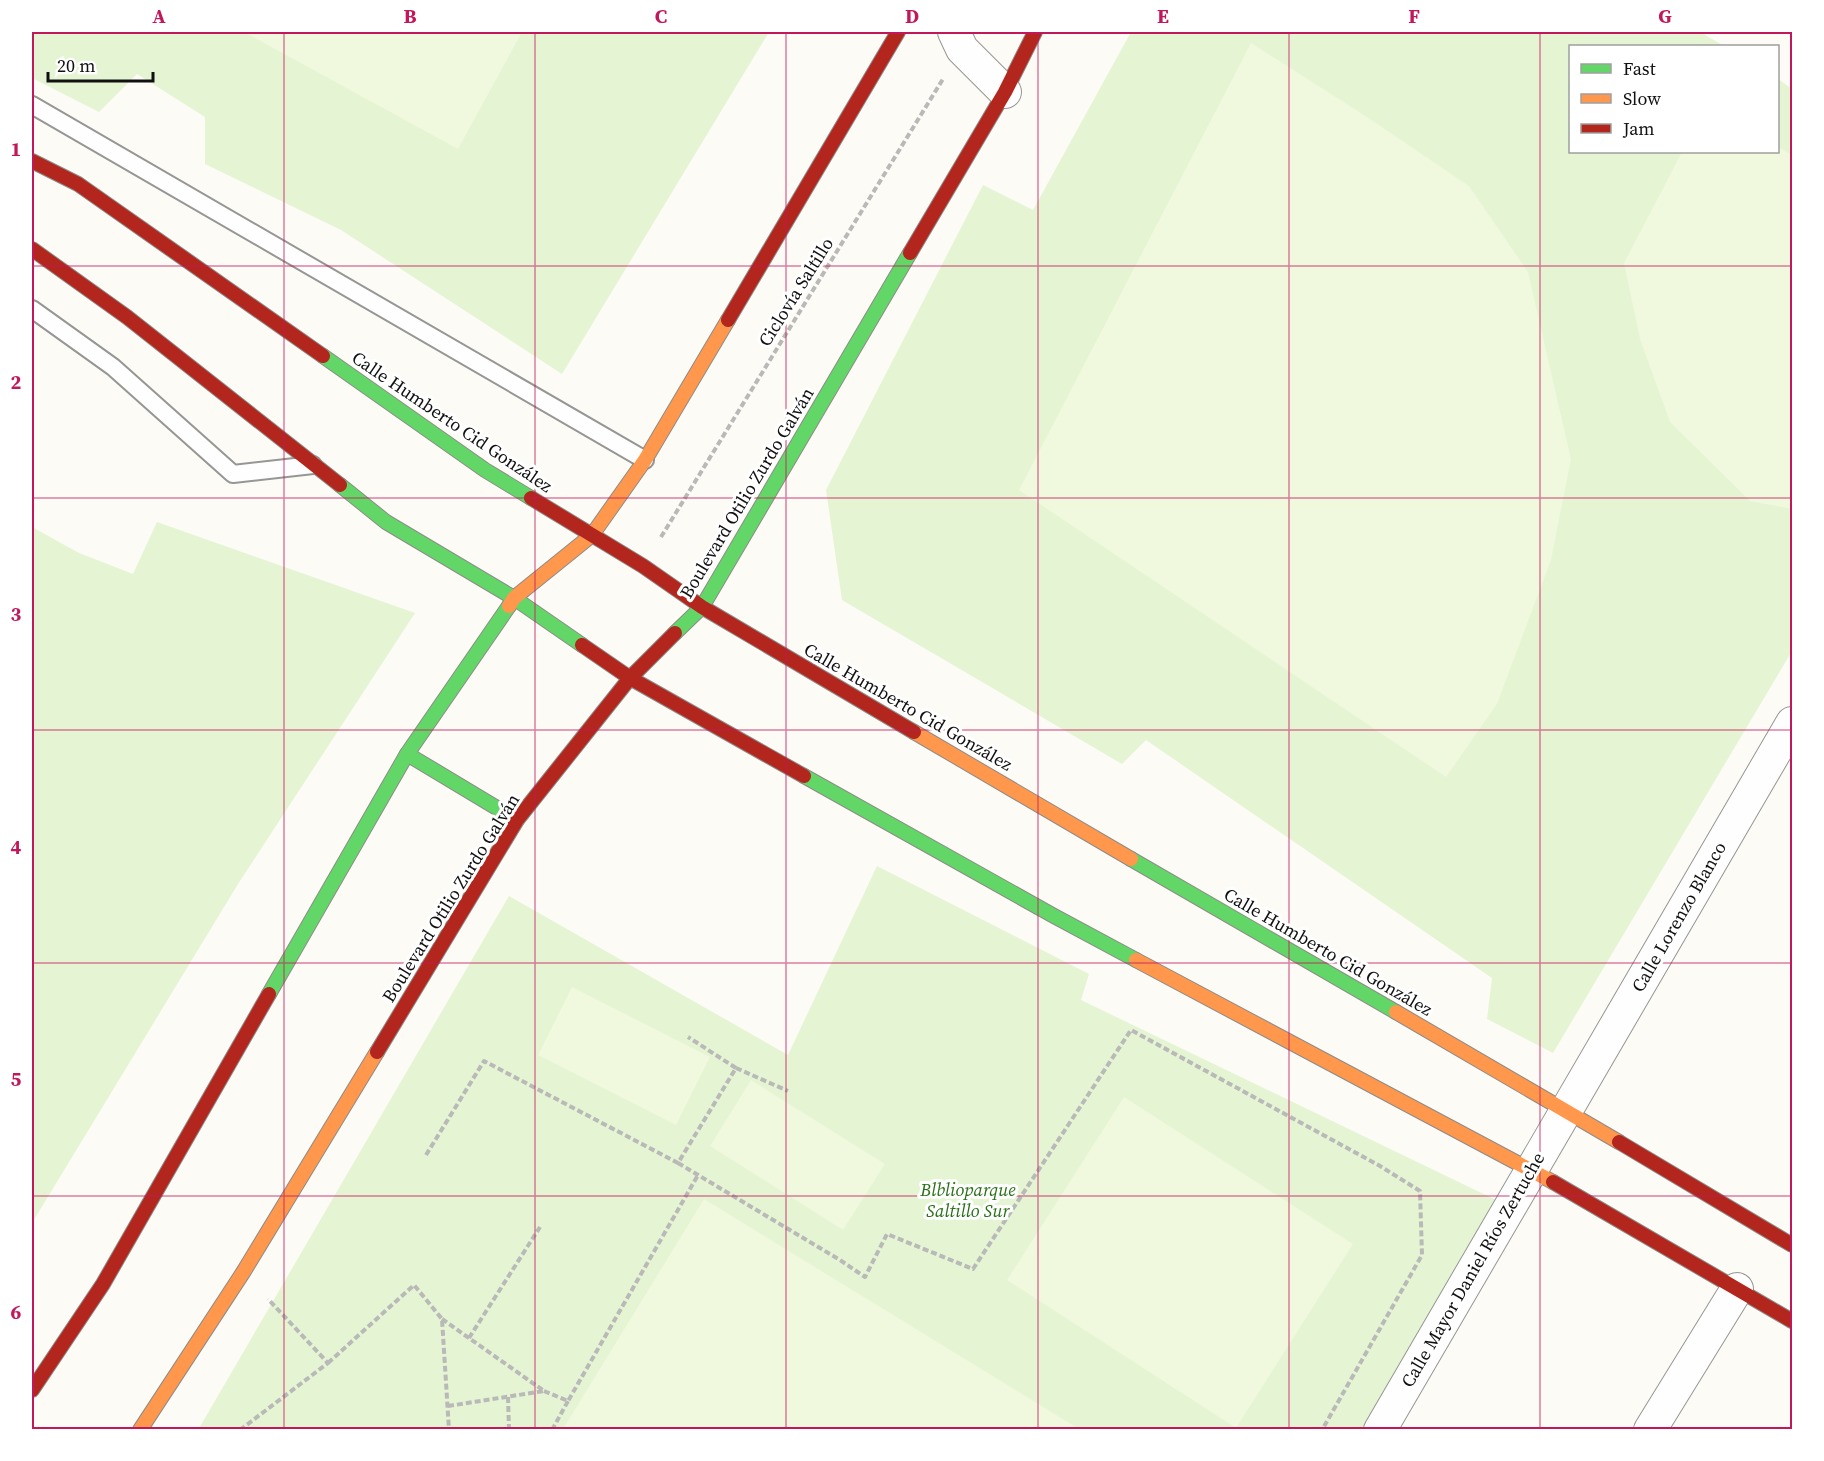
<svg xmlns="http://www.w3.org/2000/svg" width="1824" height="1461" viewBox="0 0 1824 1461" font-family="'Source Serif 4',serif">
  <rect width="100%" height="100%" fill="#fcfbf6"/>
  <!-- green -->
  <g fill="#e5f4d3">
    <path d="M32,32H769L562,374L341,230L205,164V117L137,74L99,112L32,78Z"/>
    <path d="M1131,32H1700L1724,46H1570V152H1778V79L1792,89V651L1553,1053L1487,1019L1492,978L1146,740L1122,764L842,600L826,490L983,185L1033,210Z"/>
    <path d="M157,522L415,613L238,884L32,1223V527L79,553L133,574Z"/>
    <path d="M877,866L1089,974L1081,1000L1498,1201L1362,1429L198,1430L509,896L788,1055Z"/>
  </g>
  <!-- pitch -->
  <g fill="#f0f8de">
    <path d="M244,32H522L458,149Z"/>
    <path d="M1251,43L1364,115L1469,186L1528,272L1571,459L1551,560L1497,704L1446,777L1019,490Z"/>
    <path d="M1778,147L1792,155V509L1750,501L1670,422L1640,339L1624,263L1682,152H1778Z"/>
    <path d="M572,987L710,1057L676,1125L538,1055Z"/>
    <path d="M751,1080L885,1164L843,1230L710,1146Z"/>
    <path d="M1124,1097L1353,1244L1236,1428L1007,1280Z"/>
    <path d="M704,1199L1079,1429H563Z"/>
  </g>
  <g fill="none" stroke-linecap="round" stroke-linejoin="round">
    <!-- lane casing -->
    <g stroke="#969694" stroke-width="20">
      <g id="lane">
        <path d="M32,105L645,460"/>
        <path d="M32,309L113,367L233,474L313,465"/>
      </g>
    </g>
    <!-- street casing -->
    <g stroke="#969694" stroke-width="34">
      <g id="street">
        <path d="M954,32L962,49L1005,92"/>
        <path d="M1380,1430L1792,723"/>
        <path d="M1650,1430L1737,1289"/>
      </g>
    </g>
    <!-- fast casing -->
    <g stroke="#8d8c8a" stroke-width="16">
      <g id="fast">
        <path d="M323,356L485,470L531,498"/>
        <path d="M340,485L386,522L514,598L582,645"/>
        <path d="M675,633L702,607L910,253"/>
        <path d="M407,754L517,820"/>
        <path d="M804,776L1054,916L1136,960"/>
        <path d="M1131,859L1396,1012"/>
        <path d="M269,994L407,754L509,606"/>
      </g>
    </g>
    <!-- slow casing -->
    <g stroke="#8d8c8a" stroke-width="16">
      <g id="slow">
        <path d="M509,606L514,598L592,535L645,460L728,320"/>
        <path d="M914,732L1131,859"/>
        <path d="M1136,960L1553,1182"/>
        <path d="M1396,1012L1619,1142"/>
        <path d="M140,1430L244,1271L377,1052"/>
      </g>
    </g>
    <!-- jam casing -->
    <g stroke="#8d8c8a" stroke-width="16">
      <g id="jam">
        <path d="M32,161L78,184L323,356"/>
        <path d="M32,249L127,317L340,485"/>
        <path d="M910,253L1005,92L1035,32"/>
        <path d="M728,320L898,32"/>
        <path d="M531,498L643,566L702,607L914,732"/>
        <path d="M582,645L630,678L804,776"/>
        <path d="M377,1052L517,820L630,678L675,633"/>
        <path d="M1619,1142L1792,1245"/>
        <path d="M1553,1182L1792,1321"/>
        <path d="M32,1390L103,1284L269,994"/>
      </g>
    </g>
    <!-- path -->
    <g stroke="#b9b9b8" stroke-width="4" stroke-dasharray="6 3" stroke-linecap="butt">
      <path d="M661,537L943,79"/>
      <path d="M736,1068L788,1091"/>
      <path d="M426,1155L484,1061L678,1163L736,1068L688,1037"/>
      <path d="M678,1163L840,1260L865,1277L887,1234L973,1269L1131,1030L1380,1166L1420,1191L1422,1255L1322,1430"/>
      <path d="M442,1319L544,1391L448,1406"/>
      <path d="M469,1338L540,1227"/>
      <path d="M328,1363L414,1285L442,1319L449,1430"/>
      <path d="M544,1391L568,1401L698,1175"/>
      <path d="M508,1397L509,1430"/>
      <path d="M240,1430L328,1363L268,1299"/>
      <path d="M552,1430L568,1401"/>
    </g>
    <!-- lane -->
    <use href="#lane" stroke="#fffefe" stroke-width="16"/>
    <!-- street -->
    <use href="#street" stroke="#fffefe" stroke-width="32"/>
    <!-- fast -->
    <use href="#fast" stroke="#63d668" stroke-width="14"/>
    <!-- slow -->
    <use href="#slow" stroke="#ff974d" stroke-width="14"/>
    <!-- jam -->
    <use href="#jam" stroke="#b3261e" stroke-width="14"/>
  </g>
  <!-- grid -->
  <path fill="none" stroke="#c2185b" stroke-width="1.5" stroke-opacity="0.55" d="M284,32V1430M535,32V1430M786,32V1430M1038,32V1430M1289,32V1430M1540,32V1430M32,266H1792M32,498H1792M32,730H1792M32,963H1792M32,1196H1792"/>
  <g text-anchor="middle" stroke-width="6" stroke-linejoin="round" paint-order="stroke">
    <!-- street labels -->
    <g font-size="18" fill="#101010" stroke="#fff">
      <text transform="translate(796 292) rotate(-58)" y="6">Ciclovía Saltillo</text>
      <text transform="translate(452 422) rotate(34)" y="6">Calle Humberto Cid González</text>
      <text transform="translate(747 493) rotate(-59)" y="6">Boulevard Otilio Zurdo Galván</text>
      <text transform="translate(908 707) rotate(30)" y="6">Calle Humberto Cid González</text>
      <text transform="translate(451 898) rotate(-58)" y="6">Boulevard Otilio Zurdo Galván</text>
      <text transform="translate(1679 917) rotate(-60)" y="6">Calle Lorenzo Blanco</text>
      <text transform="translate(1328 952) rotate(30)" y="6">Calle Humberto Cid González</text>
      <text transform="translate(1473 1270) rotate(-60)" y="6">Calle Mayor Daniel Ríos Zertuche</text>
    </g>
    <!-- park labels -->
    <g font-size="18" font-style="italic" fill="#297017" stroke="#fff">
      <text x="968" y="1196">Blblioparque<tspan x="968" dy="21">Saltillo Sur</tspan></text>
    </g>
  </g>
  <!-- border -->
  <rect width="1824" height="1461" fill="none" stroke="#ffffff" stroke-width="66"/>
  <!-- legend -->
  <rect x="1569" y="45" width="210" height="108" fill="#ffffff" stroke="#9f9f9f" stroke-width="1.5"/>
  <rect x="1581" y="64" width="30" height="9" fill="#63d668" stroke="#9f9f9f" stroke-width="1.5"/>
  <text x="1623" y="75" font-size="18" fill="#101010">Fast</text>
  <rect x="1581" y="94" width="30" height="9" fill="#ff974d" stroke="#9f9f9f" stroke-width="1.5"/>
  <text x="1623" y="105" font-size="18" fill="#101010">Slow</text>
  <rect x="1581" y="124" width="30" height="9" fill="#b3261e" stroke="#9f9f9f" stroke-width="1.5"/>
  <text x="1623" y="135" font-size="18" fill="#101010">Jam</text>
  <!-- scale -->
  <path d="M48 72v9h105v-9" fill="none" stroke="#101010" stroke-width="3"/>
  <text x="57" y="72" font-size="18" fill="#101010" stroke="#ffffff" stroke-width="4.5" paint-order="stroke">20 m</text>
  <rect x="33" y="33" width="1758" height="1395" fill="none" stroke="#c2185b" stroke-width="2"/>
  <g font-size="20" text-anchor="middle" font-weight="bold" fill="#c2185b">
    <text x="159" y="23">A</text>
    <text x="410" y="23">B</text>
    <text x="661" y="23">C</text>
    <text x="912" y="23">D</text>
    <text x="1163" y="23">E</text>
    <text x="1414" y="23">F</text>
    <text x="1665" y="23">G</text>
    <text x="16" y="156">1</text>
    <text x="16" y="389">2</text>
    <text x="16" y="621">3</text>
    <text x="16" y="854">4</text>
    <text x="16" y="1086">5</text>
    <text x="16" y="1319">6</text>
  </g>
</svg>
